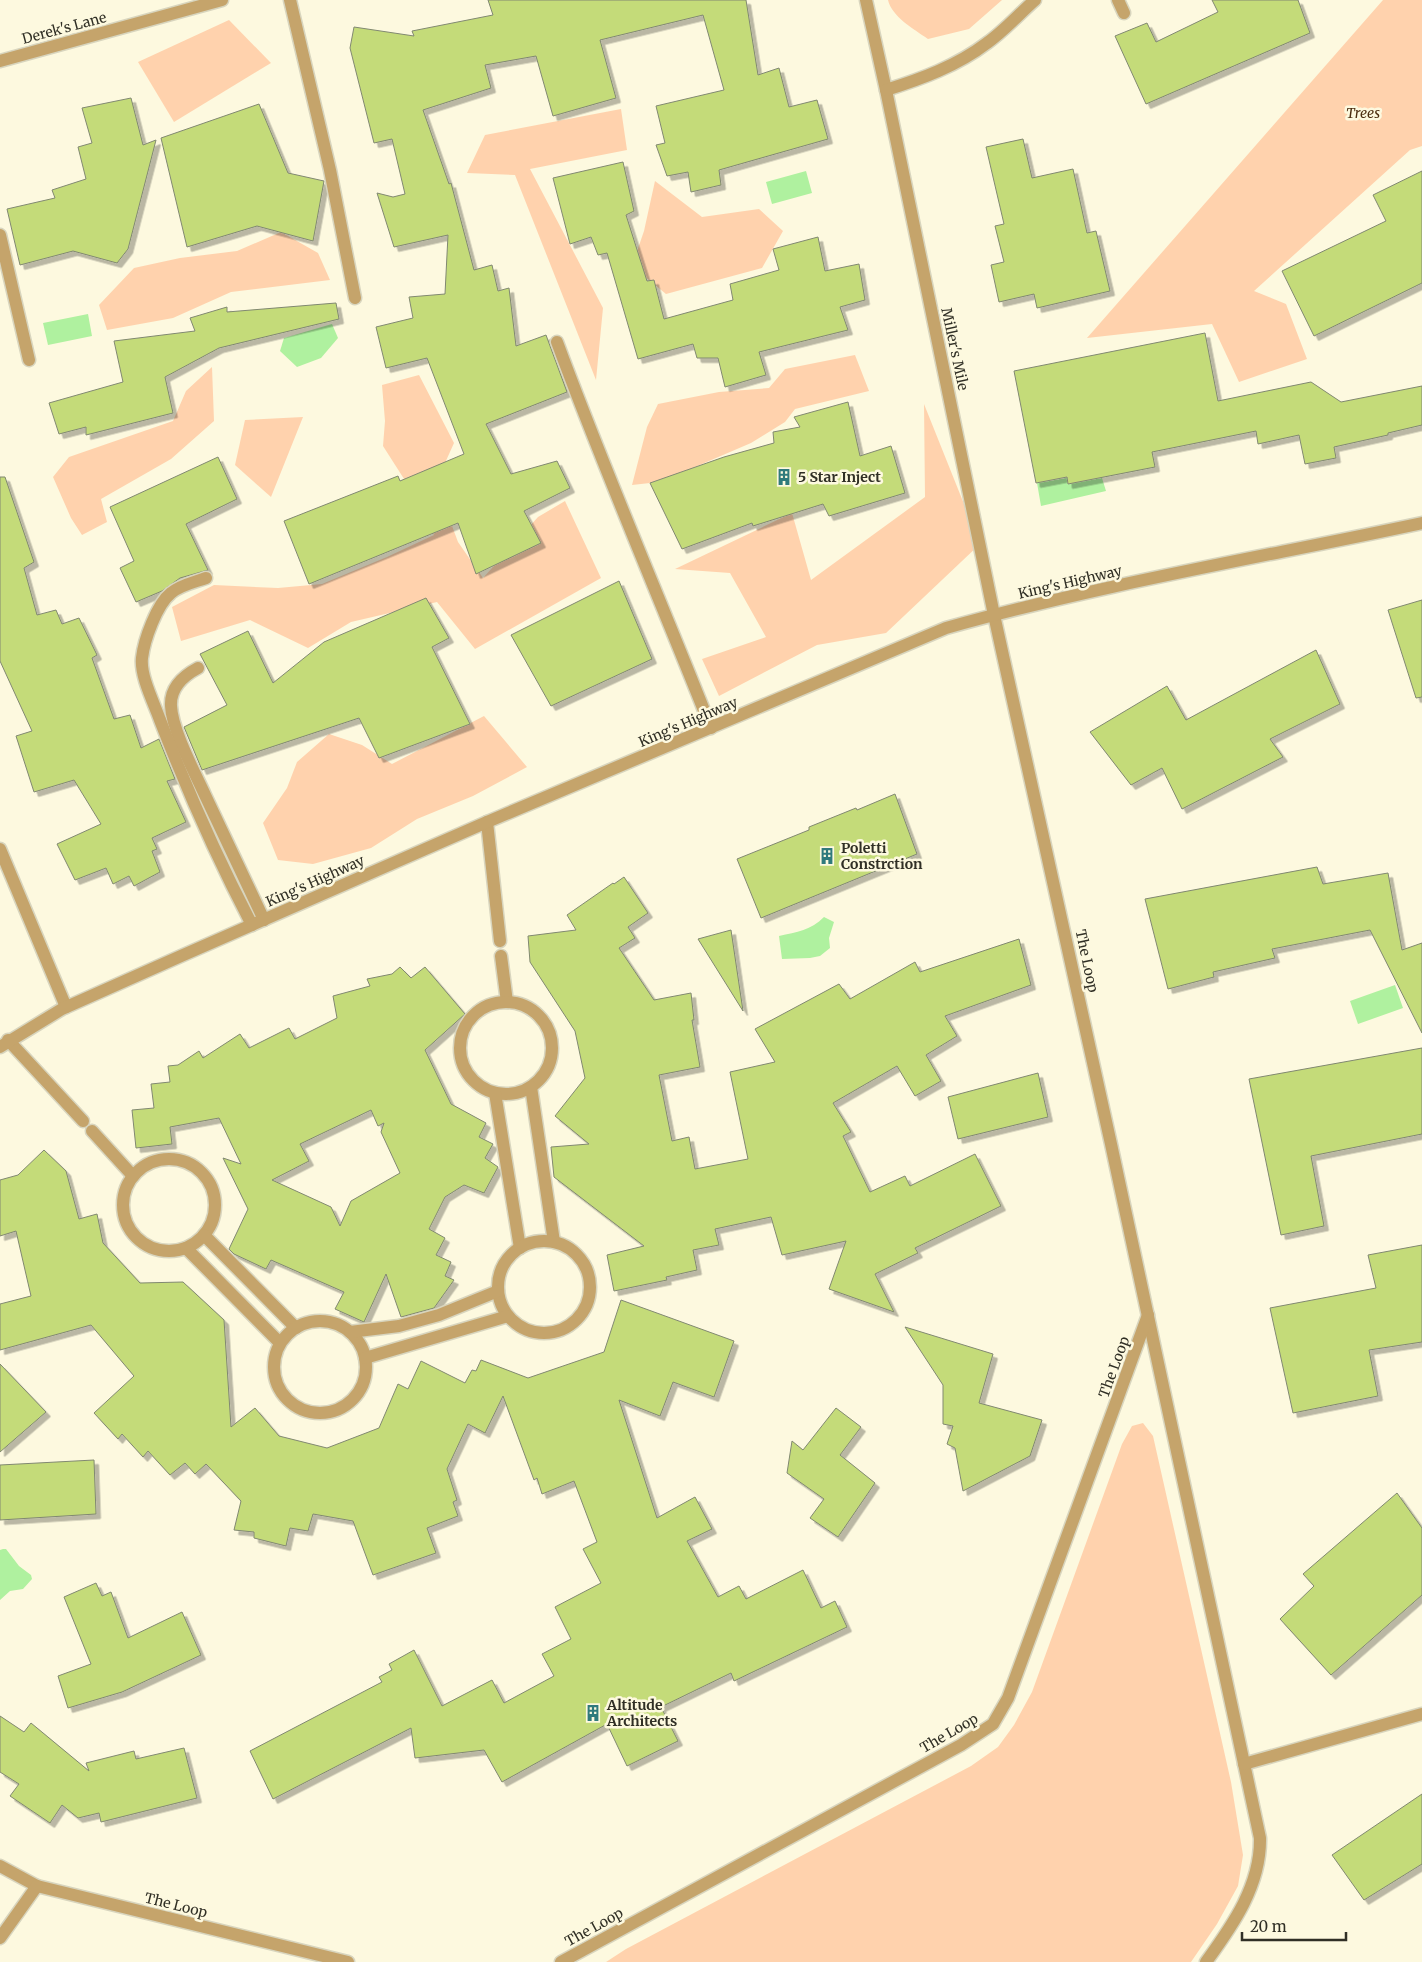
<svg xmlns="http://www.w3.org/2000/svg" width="1422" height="1962" viewBox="0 0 1422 1962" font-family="Merriweather,serif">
  <defs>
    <filter id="shadow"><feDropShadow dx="4.5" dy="4.5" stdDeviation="0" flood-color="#0004"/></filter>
  </defs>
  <rect width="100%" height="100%" fill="#fdf9df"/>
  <!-- green -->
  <g fill="#ffd2ad">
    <path d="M888,0H1002L969,29L928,39C914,29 892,17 888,0Z"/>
    <path d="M1383,0H1422V146L1410,150L1254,291L1286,304L1307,359L1239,382L1212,324L1087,338Z"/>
    <path d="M229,20L271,63L174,122L138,62Z"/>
    <path d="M621,109L627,150L530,169L603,308L596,380L515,175L467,173L485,135Z"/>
    <path d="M655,181L702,217L759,209L783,231L762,268L666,294L632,266L644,231Z"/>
    <path d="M281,232L318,253L330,280L231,292L173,318L107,330L99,305L134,268L180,258L237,251Z"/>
    <path d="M855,355L869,391L795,409L785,422L751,443L688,470L650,483L632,485L647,427L658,404L719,392L769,388L785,369Z"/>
    <path d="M212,367L214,421L171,459L101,499L107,522L82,535L71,518L53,477L69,457L173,421L186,391Z"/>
    <path d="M419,375L454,443L436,483L458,542L483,578L538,517L565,501L601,578L475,649L437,602L351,622L308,648L250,620L181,641L172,607L214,585L278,588L322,584L387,557L434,535L406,482L383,446L385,421L382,385Z"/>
    <path d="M924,404L980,544L886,633L817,645L719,696L702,659L766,637L730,573L675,569L792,513L811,580L925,497Z"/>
    <path d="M303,417L271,497L235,465L245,420Z"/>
    <path d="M484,716L527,767L473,796L417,819L371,848L313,864L278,860L263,823L287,788L297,762L329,734L362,745L392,764Z"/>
    <path d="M1143,1423L1153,1436L1231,1782L1243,1855L1238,1886L1217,1924L1191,1962H606L626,1949L971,1766L998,1747L1014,1725L1032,1692L1122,1444L1132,1426Z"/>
  </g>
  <!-- water -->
  <g fill="#aff19f">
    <path d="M806,171L812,193L772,204L766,182Z"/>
    <path d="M88,314L92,336L48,345L43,323Z"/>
    <path d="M332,324L338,338L321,358L297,367L280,351L284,338Z"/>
    <path d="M1067,478L1068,484L1102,478L1106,491L1041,506L1037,483Z"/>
    <path d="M824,917L834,922L829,938L830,948L820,956L810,958L782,959L779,936C797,932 811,930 824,917Z"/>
    <path d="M1395,985L1403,1008L1358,1024L1350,1001Z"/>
    <path d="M3,1549H6L19,1566L31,1575L32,1579L23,1589L10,1591L0,1600V1550Z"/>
  </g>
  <!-- building -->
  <g fill="#c4db79" stroke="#818871" fill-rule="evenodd" filter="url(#shadow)">
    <path d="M488,0H746L758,75L779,68L789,107L817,100L828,139L719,170L721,185L691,192L688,172L667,176L656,145L665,143L656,106L724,90L703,15L600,40L616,98L553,116L536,56L485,65L491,88L423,110L449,184L451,183L474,270L492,265L498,291L509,288L516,346L546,335L567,392L486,424L511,474L557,461L570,488L524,511L541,543L476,574L458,523L309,584L284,521L398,476L400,481L464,454L427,358L386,368L376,327L413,318L409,297L445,294L448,235L394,247L377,193L393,197L405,194L392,139L374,143L350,48L354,27L414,36L412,31L493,15Z"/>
    <path d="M1212,0H1298L1310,33L1146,104L1115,36L1147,23L1156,42L1218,12Z"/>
    <path d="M131,98L143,145L156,140L128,249L117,263L73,251L20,265L7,209L55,198L52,190L86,179L78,147L92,143L82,108Z"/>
    <path d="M259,104L288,173L324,181L313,241L257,226L187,247L161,138Z"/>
    <path d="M1023,139L1032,178L1073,169L1087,233L1096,231L1110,291L1037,308L1034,294L999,302L991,265L1004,262L995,226L1004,224L986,147Z"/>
    <path d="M623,162L634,211L626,215L647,281L654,280L664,319L733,300L730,284L779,270L773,249L818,237L825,271L859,264L865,300L840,307L848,330L759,352L766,375L725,387L718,358H697L693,344L638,359L607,253L598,255L591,237L570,244L553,178Z"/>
    <path d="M1422,171V283L1314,336L1282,271L1386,221L1373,195Z"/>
    <path d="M336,303L339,319L219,348L165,377L173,413L86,435V427L59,434L49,403L123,382L114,341L195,331L190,318L227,307V312Z"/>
    <path d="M1205,333L1218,401L1311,382L1341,402L1422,386V425L1388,433V435L1334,447L1336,458L1305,464L1299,435L1258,444L1256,431L1152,452L1155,467L1068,484L1067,477L1036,483L1014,371Z"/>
    <path d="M848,402L860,456L891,446L905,493L829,516L823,504L753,526L752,523L682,549L650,483L724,457L774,443L773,432L800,427L794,417Z"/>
    <path d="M218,457L237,499L186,524L208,570L180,578L162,591L136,602L120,568L134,561L110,507Z"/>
    <path d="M0,477H5L34,562L24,568L37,615L56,610L62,624L79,618L97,655L92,658L114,719L130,715L141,748L159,739L175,779L167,781L186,822L152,838L157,849L152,851L160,872L134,886L129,876L113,884L106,868L75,880L57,844L101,824L74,780L34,792L16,736L32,731L0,661Z"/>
    <path d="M619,581L652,659L551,706L511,635Z"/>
    <path d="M426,598L449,638L432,647L470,724L379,758L359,718L202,770L184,727L227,705L200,654L248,631L273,683L324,642Z"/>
    <path d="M1422,600V697L1416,698L1388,610Z"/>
    <path d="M1316,650L1340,704L1270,739L1283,757L1182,809L1162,768L1131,785L1090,732L1167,686L1186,720Z"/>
    <path d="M895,794L917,854L761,918L737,859L809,830V827L856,808L857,810Z"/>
    <path d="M1317,867L1323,884L1388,873L1402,950L1422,943V1033L1370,930L1272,949L1275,958L1213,972L1214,977L1168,989L1145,899Z"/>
    <path d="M624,877L648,913L628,927L635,938L619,948L654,1000L691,993L694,1020H692L700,1067L659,1075L672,1141L689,1137L695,1169L748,1159L730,1072L775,1062L755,1029L839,984L850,999L915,962L920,972L1019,939L1031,985L945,1016L957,1036L926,1055L941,1081L915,1096L897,1066L833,1103L851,1132L843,1136L870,1192L905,1176L910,1186L975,1154L1001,1206L915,1248L918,1253L875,1274L894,1312L829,1289L846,1241L782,1255L771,1217L715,1229L719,1245L693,1250L697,1270L666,1277L667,1280L614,1291L607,1255L644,1246L554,1177L551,1147L589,1144L555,1116L585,1078L575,1031L530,962L528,936L576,930L567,915L613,883L614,884Z"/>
    <path d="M731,930L743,1011L698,939Z"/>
    <path d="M400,967L411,978L425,967L465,1014L425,1050L451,1104L486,1123L479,1137L493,1144L485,1158L498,1167L484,1193L464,1185L445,1197L429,1229L445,1238L436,1255L451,1262L445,1276L454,1280L434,1308L401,1317L386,1274L364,1322L335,1309L344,1292L271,1260L266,1269L234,1254L229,1249L248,1209L223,1158L241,1164L219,1118L170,1127L172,1144L136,1148L132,1110L154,1108L151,1084L170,1082L168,1066L178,1065L199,1051L203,1058L240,1034L249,1048L289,1028L295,1039L337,1018L333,996L370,986L367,979L392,974ZM371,1110L378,1126L384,1123L381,1132L400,1173L351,1201L340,1226L331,1207L272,1180L309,1161L300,1144Z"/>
    <path d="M1422,1048V1134L1311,1156L1324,1226L1281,1235L1249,1079Z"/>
    <path d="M1038,1073L1048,1117L958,1139L948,1097Z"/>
    <path d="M44,1150L66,1171L79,1219L97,1214L103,1243L140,1283L183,1282L224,1320L231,1427L255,1408L279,1436L327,1448L379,1428L398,1384L408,1389L421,1361L465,1383L472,1370L476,1371L481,1360L528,1378L604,1352L621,1300L734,1341L714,1397L673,1382L660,1416L619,1400L657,1518L695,1497L712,1529L687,1541L718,1597L739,1586L746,1599L803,1570L821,1608L835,1601L847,1627L734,1681L731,1673L661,1707L678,1741L627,1766L607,1724L502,1782L484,1750L415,1758L411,1728L273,1799L250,1751L382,1682L379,1677L392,1670L389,1664L414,1650L442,1706L492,1680L504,1703L554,1676L542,1654L571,1639L555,1607L601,1583L583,1549L597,1542L574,1481L542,1494L537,1478L534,1480L503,1396L485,1433L468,1424L447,1469L457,1500L453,1502L458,1516L427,1528L436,1553L373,1575L353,1521L313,1514L308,1531L290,1528L286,1546L254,1538V1532L234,1530L241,1501L206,1464L195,1474L185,1463L170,1475L148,1451L143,1457L122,1434L118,1439L94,1413L134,1376L91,1325L0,1350V1304L31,1296L16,1231L0,1236V1180L18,1175Z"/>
    <path d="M1422,1245V1342L1369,1350L1378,1396L1293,1413L1270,1308L1376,1288L1368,1255Z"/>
    <path d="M905,1327L993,1354L979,1403L1042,1420L1030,1456L963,1491L955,1448L947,1444L953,1426L943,1424V1385Z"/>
    <path d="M0,1364L46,1412L0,1452Z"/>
    <path d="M836,1408L861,1427L840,1455L875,1483L838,1537L810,1518L824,1499L787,1473L792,1441L803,1450Z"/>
    <path d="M94,1460L96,1514L0,1520V1465Z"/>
    <path d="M1397,1493L1422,1528V1595L1331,1675L1280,1619L1314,1586L1303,1574Z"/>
    <path d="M96,1583L102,1596L111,1592L128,1638L182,1612L201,1655L122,1692L68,1708L58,1676L91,1664L64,1597Z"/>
    <path d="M0,1716L24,1732L31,1723L89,1771L86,1763L134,1751L136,1759L184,1748L197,1798L101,1822L99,1813L78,1818L62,1805L50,1823L10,1796L19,1784L0,1772Z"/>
    <path d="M1422,1794V1864L1364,1900L1332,1855Z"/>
  </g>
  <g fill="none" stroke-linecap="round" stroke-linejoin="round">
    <!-- lane casing -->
    <g stroke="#d8d5be" stroke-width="15">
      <path id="lane" d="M198,668C183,676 170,688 171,706C172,730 195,773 205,795C225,837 244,878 264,920"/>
    </g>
    <!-- street casing -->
    <g stroke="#d8d5be" stroke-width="15">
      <g id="street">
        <path d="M290,0L330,170L355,298"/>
        <path d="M866,0L886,90L994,615L1111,1144L1260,1838C1261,1885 1233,1925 1206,1962"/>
        <path d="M1118,0L1124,13"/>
        <path d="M0,61L222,0"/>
        <path d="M886,90C921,79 957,66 987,43C1004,31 1019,14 1035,0"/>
        <path d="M0,235L29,360"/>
        <path d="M557,342C605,472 660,599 711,728"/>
        <path d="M206,578C195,582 180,585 171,593C157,604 144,640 142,658C140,676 154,703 160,720C187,790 217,858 252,925"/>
        <path d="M487,822L500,941"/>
        <path d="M0,849L66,1007"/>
        <path d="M501,956L507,1002"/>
        <circle cx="506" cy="1048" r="46"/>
        <path d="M8,1040L83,1121"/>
        <path d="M0,1047L62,1009L181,956L487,822L946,628C1102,584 1263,557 1422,523"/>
        <path d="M531,1087L554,1242"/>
        <path d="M495,1093L520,1248"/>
        <path d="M92,1131L133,1176"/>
        <circle cx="169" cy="1205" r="46"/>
        <path d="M204,1235L296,1328"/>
        <circle cx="544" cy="1287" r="46"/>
        <path d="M186,1248L280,1343"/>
        <circle cx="320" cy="1367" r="46"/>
        <path d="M350,1332L399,1326L439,1315L498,1291"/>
        <path d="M365,1358L508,1316"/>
        <path d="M1244,1764L1422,1714"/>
        <path d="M0,1866L37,1886L348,1962"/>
        <path d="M0,1938L37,1886"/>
        <path d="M561,1962L961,1745L993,1724L1008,1698L1148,1315"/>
      </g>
    </g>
    <!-- lane -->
    <use href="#lane" stroke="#c5a46b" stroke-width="12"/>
    <!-- street -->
    <use href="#street" stroke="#c5a46b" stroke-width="12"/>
  </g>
  <!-- icons -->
  <defs>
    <g id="building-bare" transform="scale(1.35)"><path d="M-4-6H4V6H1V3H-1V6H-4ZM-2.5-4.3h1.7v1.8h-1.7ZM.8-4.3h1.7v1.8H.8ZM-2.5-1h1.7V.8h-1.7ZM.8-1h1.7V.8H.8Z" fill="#307a7c" stroke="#fdf9df" stroke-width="2.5" paint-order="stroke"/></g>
  </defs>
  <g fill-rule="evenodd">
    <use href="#building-bare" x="784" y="477"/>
    <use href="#building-bare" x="827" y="856"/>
    <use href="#building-bare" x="593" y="1713"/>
  </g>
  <g text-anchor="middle" stroke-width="5" stroke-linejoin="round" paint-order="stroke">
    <!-- street labels -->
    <g font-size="14" fill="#302f25" stroke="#fdf9df">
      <text transform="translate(64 28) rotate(-15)" y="5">Derek's Lane</text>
      <text transform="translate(955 349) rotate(78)" y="5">Miller's Mile</text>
      <text transform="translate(1070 582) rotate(-13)" y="5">King's Highway</text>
      <text transform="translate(688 722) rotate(-23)" y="5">King's Highway</text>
      <text transform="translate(315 881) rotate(-24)" y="5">King's Highway</text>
      <text transform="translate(1087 961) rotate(78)" y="5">The Loop</text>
      <text transform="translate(1114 1367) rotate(-70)" y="5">The Loop</text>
      <text transform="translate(949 1733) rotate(-30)" y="5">The Loop</text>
      <text transform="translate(176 1905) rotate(14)" y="5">The Loop</text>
      <text transform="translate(594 1927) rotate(-29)" y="5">The Loop</text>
    </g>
    <!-- park labels -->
    <g font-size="14" font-style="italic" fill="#4c2d0f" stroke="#fdf9df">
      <text x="1363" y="118">Trees</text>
    </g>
    <!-- poi labels -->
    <g font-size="14" font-weight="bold" fill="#302f25" stroke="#fdf9df" text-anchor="start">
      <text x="798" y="482">5 Star Inject</text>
      <text x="841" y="853">Poletti<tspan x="841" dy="16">Constrction</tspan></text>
      <text x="607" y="1710">Altitude<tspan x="607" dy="16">Architects</tspan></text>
    </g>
  </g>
  <!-- scale -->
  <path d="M1242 1932v8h104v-8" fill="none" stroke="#302f25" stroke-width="2.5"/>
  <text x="1250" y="1932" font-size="15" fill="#302f25" stroke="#fdf9df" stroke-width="4" paint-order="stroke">20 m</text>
</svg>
